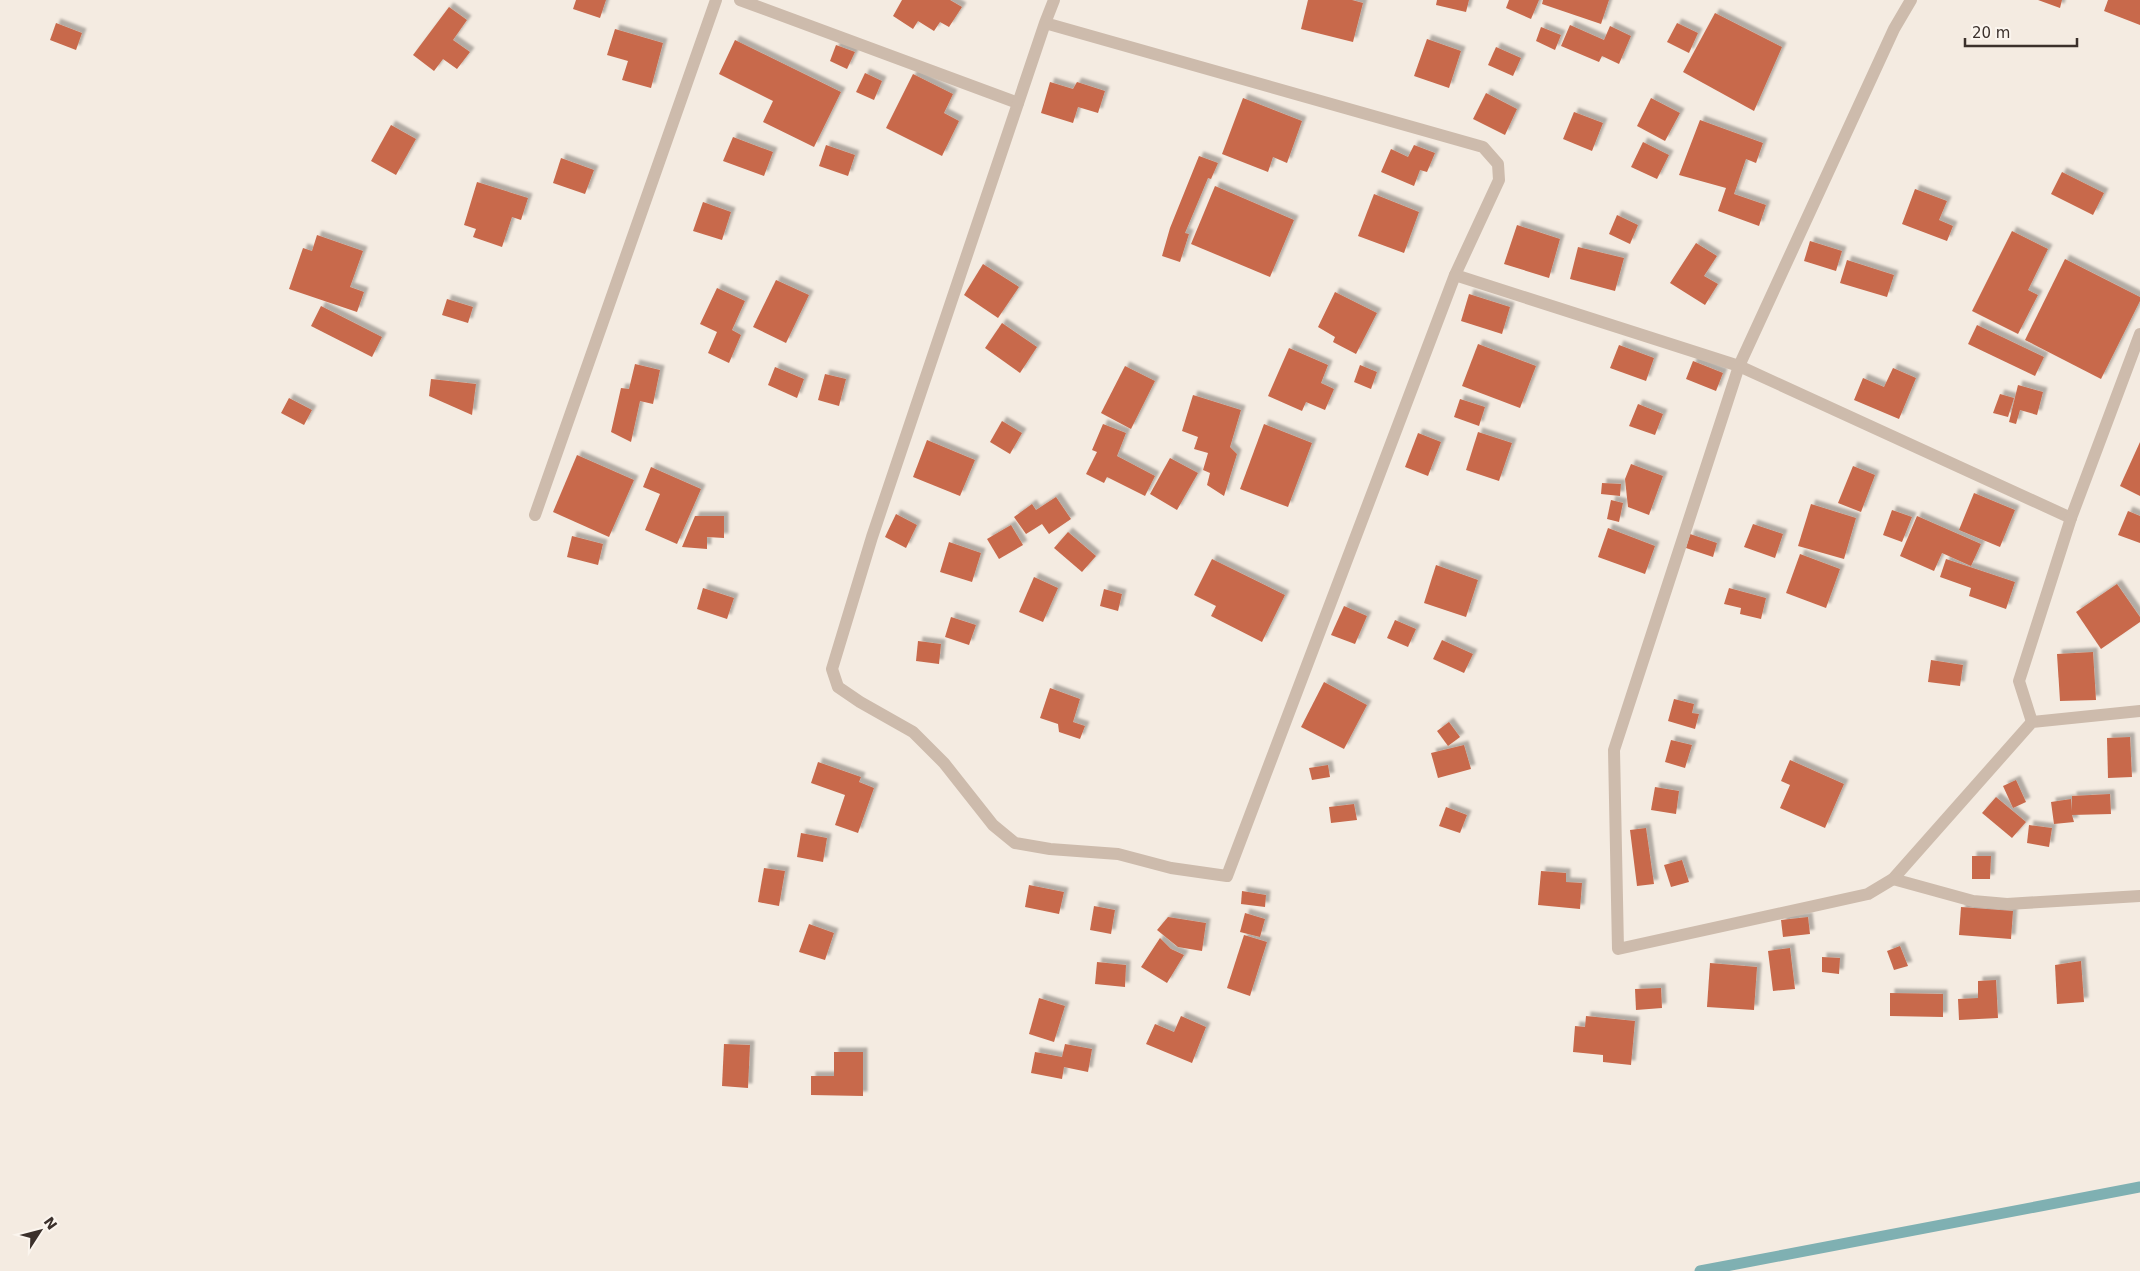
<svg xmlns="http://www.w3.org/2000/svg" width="2140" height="1271" viewBox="0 0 2140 1271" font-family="'DejaVu Sans',sans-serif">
  <defs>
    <filter id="shadow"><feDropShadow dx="4.5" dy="-4.5" stdDeviation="1" flood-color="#0004"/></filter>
  </defs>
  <rect width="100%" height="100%" fill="#f4ebe1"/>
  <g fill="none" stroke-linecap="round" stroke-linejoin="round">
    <!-- stream -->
    <path stroke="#7fb0b2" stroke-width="11" d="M1700,1271L2140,1187"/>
  </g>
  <!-- building -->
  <g fill="#c8694b" filter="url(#shadow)">
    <path d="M576,0H606L600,18L573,9Z"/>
    <path d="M902,0H950L962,7L949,27L940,22L934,31L918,21L913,29L893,16Z"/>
    <path d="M1308,0H1352L1363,3L1353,42L1301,29Z"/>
    <path d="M1437,0H1469L1466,12L1436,5Z"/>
    <path d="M1509,0H1539L1531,19L1506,8Z"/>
    <path d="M1543,0H1609L1601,24L1542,4Z"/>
    <path d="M2038,0H2062L2060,8Z"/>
    <path d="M2108,0H2140V25L2104,11Z"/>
    <path d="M449,7L467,20L453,40L470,52L457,69L443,59L434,71L413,55Z"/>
    <path d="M1715,13L1782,47L1754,111L1683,72Z"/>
    <path d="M56,23L82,33L76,50L50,40Z"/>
    <path d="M1677,23L1698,33L1689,53L1667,42Z"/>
    <path d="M1570,25L1604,40L1610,26L1631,36L1619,64L1602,56L1599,62L1561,46Z"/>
    <path d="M1541,27L1561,35L1555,50L1536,41Z"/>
    <path d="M615,29L663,43L651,88L622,80L628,61L607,55Z"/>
    <path d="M1427,39L1461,51L1449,88L1414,76Z"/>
    <path d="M735,40L841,92L814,147L763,122L773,101L719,74Z"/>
    <path d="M836,45L855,52L847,69L830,61Z"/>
    <path d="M1496,47L1521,58L1513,76L1488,65Z"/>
    <path d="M865,73L882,81L874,100L856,92Z"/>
    <path d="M913,74L953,94L944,113L959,121L942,156L886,128Z"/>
    <path d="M1050,82L1073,89L1077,82L1105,91L1098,113L1078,107L1073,123L1041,113Z"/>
    <path d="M1486,93L1517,109L1505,135L1473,119Z"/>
    <path d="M1243,98L1302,121L1287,163L1273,157L1268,172L1222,154Z"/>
    <path d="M1651,98L1680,113L1665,141L1637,126Z"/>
    <path d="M1574,112L1603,123L1592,151L1563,139Z"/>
    <path d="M1700,120L1763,143L1756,163L1746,159L1734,194L1766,205L1759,226L1718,211L1726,188L1679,175Z"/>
    <path d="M391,125L416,139L396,175L371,161Z"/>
    <path d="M733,137L773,152L764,176L723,161Z"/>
    <path d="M1643,142L1669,155L1657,179L1631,167Z"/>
    <path d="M826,145L855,155L848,176L819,166Z"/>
    <path d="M1414,145L1435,153L1427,172L1420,170L1414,186L1381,172L1391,149L1408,157Z"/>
    <path d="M1199,156L1218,163L1211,179L1208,178L1185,233L1189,234L1180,262L1162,256L1170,228Z"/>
    <path d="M561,158L594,170L585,194L553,183Z"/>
    <path d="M2062,172L2104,193L2093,215L2051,194Z"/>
    <path d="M477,182L528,198L521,220L512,217L502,247L473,237L476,229L464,225Z"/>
    <path d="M1215,186L1294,220L1270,277L1191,244Z"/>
    <path d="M1915,189L1947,201L1939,220L1953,226L1947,241L1902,224Z"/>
    <path d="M1374,194L1419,212L1404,253L1358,236Z"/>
    <path d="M703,202L731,212L722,240L693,231Z"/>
    <path d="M1617,215L1638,225L1630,244L1609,234Z"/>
    <path d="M1517,225L1560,239L1549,278L1504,264Z"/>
    <path d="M2012,231L2048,249L2028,290L2038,295L2018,334L1972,311Z"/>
    <path d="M317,235L363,251L350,287L364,292L357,312L289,289L303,248L312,251Z"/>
    <path d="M1810,241L1842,251L1836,271L1804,261Z"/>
    <path d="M1696,243L1717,256L1704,276L1718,284L1705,305L1670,283Z"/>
    <path d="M1578,247L1624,258L1615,291L1570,279Z"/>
    <path d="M2065,259L2140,297V301L2101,379L2025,340Z"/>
    <path d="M1847,260L1894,275L1887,297L1840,283Z"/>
    <path d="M983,264L1019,287L998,318L964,295Z"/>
    <path d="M776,280L809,295L786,343L753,327Z"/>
    <path d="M717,288L745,301L732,330L741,335L729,363L708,353L717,332L700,324Z"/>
    <path d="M1335,292L1377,313L1356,354L1333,342L1335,337L1318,327Z"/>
    <path d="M1469,294L1510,307L1502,334L1461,321Z"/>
    <path d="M447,299L473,307L468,323L442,315Z"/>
    <path d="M321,306L382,337L372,357L311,326Z"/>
    <path d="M1002,323L1037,347L1020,373L985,348Z"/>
    <path d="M1977,325L2044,357L2035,376L1968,344Z"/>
    <path d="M1478,344L1536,366L1520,408L1462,386Z"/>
    <path d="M1619,345L1654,358L1646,381L1610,368Z"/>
    <path d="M1289,348L1328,365L1321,383L1334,389L1325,410L1306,402L1302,411L1268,396Z"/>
    <path d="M1693,361L1723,373L1716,391L1686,379Z"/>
    <path d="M635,364L660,370L653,404L640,401L631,442L611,432L621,388L629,389Z"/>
    <path d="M1360,365L1377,372L1371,389L1354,382Z"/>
    <path d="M1125,366L1155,381L1131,429L1101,413Z"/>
    <path d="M775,367L804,379L797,398L768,385Z"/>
    <path d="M1893,368L1916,378L1899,419L1854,400L1863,378L1884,387Z"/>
    <path d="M825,374L846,379L839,406L818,400Z"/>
    <path d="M431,379L476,384L472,415L429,396Z"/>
    <path d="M2018,385L2043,392L2037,415L2020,410L2016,424L2009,422Z"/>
    <path d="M2000,394L2014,398L2008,417L1993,413Z"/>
    <path d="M1193,395L1241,410L1230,447L1237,454L1224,496L1207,485L1210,473L1203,470L1208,453L1194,449L1198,437L1182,431Z"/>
    <path d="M289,398L312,410L304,425L281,413Z"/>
    <path d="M1460,399L1485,407L1479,426L1454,417Z"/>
    <path d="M1638,404L1663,414L1655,435L1629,426Z"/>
    <path d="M1002,421L1022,433L1010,454L990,442Z"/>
    <path d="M1103,424L1126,433L1117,456L1155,476L1145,496L1107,477L1104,483L1086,474L1097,452L1092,450Z"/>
    <path d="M1264,424L1312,443L1288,507L1240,489Z"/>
    <path d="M1478,432L1512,443L1499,481L1466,470Z"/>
    <path d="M1418,433L1441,442L1428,476L1405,467Z"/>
    <path d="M927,440L975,460L960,496L913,477Z"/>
    <path d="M2140,442V496L2120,486Z"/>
    <path d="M577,455L634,480L609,537L553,512Z"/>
    <path d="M1170,458L1198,473L1177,510L1150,494Z"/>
    <path d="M1631,464L1663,476L1649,515L1628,507L1625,479Z"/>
    <path d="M1853,466L1875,475L1861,512L1838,503Z"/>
    <path d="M651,467L701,489L677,544L645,530L660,494L643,487Z"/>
    <path d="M1602,483L1621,484L1620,496L1601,494Z"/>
    <path d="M1974,493L2015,510L2000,547L1959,530Z"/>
    <path d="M1056,497L1071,519L1049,534L1042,524L1026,534L1014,517L1032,504L1036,510Z"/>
    <path d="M1611,500L1623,503L1619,522L1607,519Z"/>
    <path d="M1811,504L1856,518L1844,559L1798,546Z"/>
    <path d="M1892,510L1912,517L1902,542L1883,535Z"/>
    <path d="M2128,511L2140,516V543L2118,535Z"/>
    <path d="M896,514L917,525L906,548L885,537Z"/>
    <path d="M695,516H724V538L707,537V549L682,547Z"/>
    <path d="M1917,516L1981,544L1971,566L1942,553L1934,571L1900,556Z"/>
    <path d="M1753,524L1783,534L1775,558L1744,547Z"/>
    <path d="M1011,525L1023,545L999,559L987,539Z"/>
    <path d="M1608,528L1655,546L1645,574L1598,557Z"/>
    <path d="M1068,532L1096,556L1082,572L1054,548Z"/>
    <path d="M1690,534L1717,543L1713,557L1686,548Z"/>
    <path d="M572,536L603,544L598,565L567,557Z"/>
    <path d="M949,542L981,553L972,582L940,572Z"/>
    <path d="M1800,554L1840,569L1826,608L1786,593Z"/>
    <path d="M1212,559L1285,595L1262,642L1211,616L1216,606L1194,595Z"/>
    <path d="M1946,559L2015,582L2006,609L1969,596L1971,588L1940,577Z"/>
    <path d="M1436,565L1478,580L1466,617L1424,603Z"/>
    <path d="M1034,577L1058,588L1043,622L1019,612Z"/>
    <path d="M2117,584L2140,617V622L2101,649L2076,612Z"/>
    <path d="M703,588L734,598L727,619L697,609Z"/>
    <path d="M1729,588L1766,598L1761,619L1740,614L1741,608L1724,604Z"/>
    <path d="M1104,589L1122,594L1118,611L1100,606Z"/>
    <path d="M1344,606L1367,616L1355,644L1331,635Z"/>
    <path d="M951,617L976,625L969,645L945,637Z"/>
    <path d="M1395,620L1416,629L1408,647L1387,638Z"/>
    <path d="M1442,640L1473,654L1464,673L1433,659Z"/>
    <path d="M918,641L941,644L939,664L916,661Z"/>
    <path d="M2093,652L2096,700L2060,701L2057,654Z"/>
    <path d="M1931,660L1963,665L1960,686L1928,682Z"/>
    <path d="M1324,682L1367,705L1344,749L1301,727Z"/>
    <path d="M1050,688L1080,699L1073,722L1085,726L1080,739L1059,732L1058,724L1040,718Z"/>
    <path d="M1674,699L1694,704L1692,713L1699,714L1695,729L1668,721Z"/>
    <path d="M1449,722L1460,737L1448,746L1437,731Z"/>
    <path d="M2130,737L2132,777L2108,778L2107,738Z"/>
    <path d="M1671,740L1692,745L1685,768L1665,762Z"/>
    <path d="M1464,745L1471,769L1438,778L1431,753Z"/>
    <path d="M1790,760L1844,784L1825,828L1780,808L1790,785L1781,781Z"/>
    <path d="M818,762L861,777L859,782L874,788L858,833L835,825L845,795L811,783Z"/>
    <path d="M1328,765L1330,777L1312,780L1309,768Z"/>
    <path d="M2016,780L2026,802L2013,808L2003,786Z"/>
    <path d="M1655,787L1679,791L1676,814L1651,810Z"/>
    <path d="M2110,794L2111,814L2072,815L2074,822L2054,824L2051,802L2071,799L2072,811V796Z"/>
    <path d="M1996,797L2026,822L2012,838L1982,813Z"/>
    <path d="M1354,804L1357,820L1331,823L1329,807Z"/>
    <path d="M1446,807L1467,815L1460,833L1439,826Z"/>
    <path d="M2029,825L2052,828L2049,847L2027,843Z"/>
    <path d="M1646,828L1654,884L1637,886L1630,830Z"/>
    <path d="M801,833L827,838L823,862L797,857Z"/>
    <path d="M1972,856H1991L1990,879H1972Z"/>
    <path d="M1682,860L1689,882L1671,887L1664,865Z"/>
    <path d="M764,868L785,871L779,906L758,902Z"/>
    <path d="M1541,871L1566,873V882L1582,883L1580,909L1538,905Z"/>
    <path d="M1029,885L1064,892L1059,914L1025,907Z"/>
    <path d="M1242,891L1266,895L1265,907L1241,904Z"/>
    <path d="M1094,906L1115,910L1111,934L1090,930Z"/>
    <path d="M1961,907L2013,911L2011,939L1959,935Z"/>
    <path d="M1245,913L1265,919L1260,937L1240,932Z"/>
    <path d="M1168,917L1206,923L1202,951L1178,947L1157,930Z"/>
    <path d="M1808,917L1810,934L1783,937L1781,920Z"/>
    <path d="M809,924L834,933L825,960L799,952Z"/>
    <path d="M1244,935L1267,942L1250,996L1227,988Z"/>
    <path d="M1160,938L1171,949L1184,955L1167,983L1141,967Z"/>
    <path d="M1900,946L1908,966L1894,970L1887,951Z"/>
    <path d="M1790,948L1795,989L1773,991L1768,951Z"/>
    <path d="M1822,957L1840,958L1839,974L1822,972Z"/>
    <path d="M2081,961L2084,1002L2057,1004L2055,965Z"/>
    <path d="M1097,962L1126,965L1125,987L1095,984Z"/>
    <path d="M1710,963L1757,967L1754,1010L1707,1007Z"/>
    <path d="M1996,980L1998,1018L1959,1020L1958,999L1978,998V981Z"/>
    <path d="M1661,988L1662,1008L1636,1010L1635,989Z"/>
    <path d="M1890,993L1943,994V1017L1890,1016Z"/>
    <path d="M1039,998L1065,1006L1054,1042L1029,1034Z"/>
    <path d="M1181,1016L1206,1027L1192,1063L1146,1044L1155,1024L1174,1032Z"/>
    <path d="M1586,1016L1635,1021L1631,1065L1603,1062V1055L1573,1052L1575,1026L1585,1027Z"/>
    <path d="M724,1044L750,1045L748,1088L722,1086Z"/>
    <path d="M1065,1044L1092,1049L1088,1072L1064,1067L1062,1079L1031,1073L1035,1052L1062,1057Z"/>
    <path d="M834,1052H863V1096L811,1095V1076H834Z"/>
  </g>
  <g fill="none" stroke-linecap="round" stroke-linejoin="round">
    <!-- minor -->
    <g stroke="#cdbbac" stroke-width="12">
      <path d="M740,0L1018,103"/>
      <path d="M1911,0L1894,29L1739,366L1614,750L1618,949L1868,894L1893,879L2032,722L2140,711"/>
      <path d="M1045,23L1483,147L1498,164L1499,180L1455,275L1227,876L1171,868L1118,854L1050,849L1015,843L993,825L944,763L913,732L860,702L838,687L832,669L872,537L1045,23L1054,0"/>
      <path d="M1455,275L1739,366L2071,518"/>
      <path d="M535,515L716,0"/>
      <path d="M2032,722L2019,681L2071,518L2140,334"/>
      <path d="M1893,879L1973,901L2007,904L2140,896"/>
    </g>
  </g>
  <!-- north arrow -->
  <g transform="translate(40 1231) rotate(54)" stroke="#fbf5ee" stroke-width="4" paint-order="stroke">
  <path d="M0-4L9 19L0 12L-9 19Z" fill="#3b302b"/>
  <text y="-8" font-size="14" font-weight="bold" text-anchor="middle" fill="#3b302b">N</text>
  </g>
  <!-- scale -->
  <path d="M1965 38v8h112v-8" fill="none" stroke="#3b302b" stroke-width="2.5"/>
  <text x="1972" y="38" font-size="15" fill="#3b302b" stroke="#fbf5ee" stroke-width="4" paint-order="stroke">20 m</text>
</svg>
